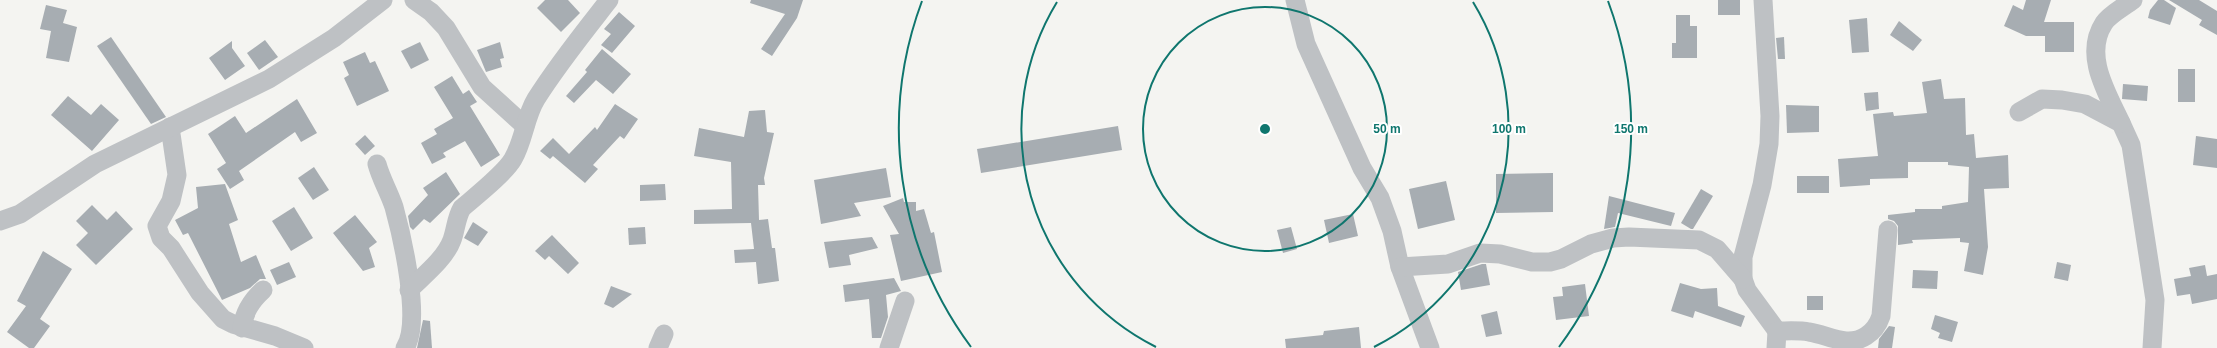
<svg xmlns="http://www.w3.org/2000/svg" width="2217" height="348" viewBox="0 0 2217 348" font-family="Helvetica,sans-serif">
  <rect width="100%" height="100%" fill="#f4f4f1"/>
  <!-- building -->
  <g fill="#a7adb2">
    <path d="M545,0H568L580,13L561,32L537,8Z"/>
    <path d="M751,0H803L797,18L772,56L761,49L785,14L750,3Z"/>
    <rect x="1718" y="0" width="22" height="15"/>
    <path d="M2026,0H2051L2044,22H2074V52H2045V36H2026L2004,26L2013,5L2023,10Z"/>
    <path d="M2158,0H2164L2176,8L2170,25L2148,18L2150,10Z"/>
    <path d="M2169,0H2199L2217,11V35L2199,25L2202,20Z"/>
    <path d="M46,5L67,10L63,23L77,27L69,62L46,58L51,31L40,29Z"/>
    <path d="M619,12L635,26L612,53L601,45L611,34L604,29Z"/>
    <path d="M1676,15H1690V26H1697V58H1672V43H1676Z"/>
    <path d="M1867,18L1869,52L1852,53L1849,20Z"/>
    <path d="M1899,21L1922,40L1913,51L1890,35Z"/>
    <path d="M111,37L166,117L151,124L97,46Z"/>
    <path d="M1784,37L1785,59H1778L1776,38Z"/>
    <path d="M265,40L278,57L259,70L247,53Z"/>
    <path d="M232,41V48L245,66L225,80L209,58Z"/>
    <path d="M420,42L429,60L411,69L401,51Z"/>
    <path d="M500,42L504,58L500,59L502,67L486,72L477,50Z"/>
    <path d="M602,49L631,74L613,94L596,80L574,103L566,96L587,72L585,70Z"/>
    <path d="M365,52L370,63L375,61L389,91L357,106L344,78L349,75L343,62Z"/>
    <rect x="2178" y="69" width="17" height="33"/>
    <path d="M452,76L463,94L469,90L477,102L470,106L500,155L481,167L465,141L443,153L446,157L432,164L421,143L437,134L434,129L453,118L434,87Z"/>
    <path d="M1941,79L1944,99L1965,98L1966,135L1974,134L1976,158L2008,155L2009,188L1984,189L1988,247L1983,275L1964,271L1969,243L1960,242V238L1912,240L1913,243L1898,245V226L1894,221L1888,219V215L1915,212V209H1942V206L1968,202L1969,167L1948,165V162H1908V178L1870,179V185L1840,187L1838,159L1878,156L1873,114L1893,112L1894,116L1927,113L1922,82Z"/>
    <path d="M2123,84L2148,86L2147,101L2122,99Z"/>
    <path d="M1878,92L1879,109L1866,111L1864,93Z"/>
    <path d="M68,96L91,115L101,104L119,120L92,151L51,115Z"/>
    <path d="M297,99L317,133L301,142L295,132L239,171L244,180L230,189L217,169L226,163L208,134L235,116L246,133Z"/>
    <path d="M615,104L638,119L624,139L620,136L593,165L598,169L585,183L553,156L550,159L540,151L553,138L569,154L595,127L597,130Z"/>
    <path d="M1786,105L1819,106V132L1787,133Z"/>
    <path d="M765,110L767,132L774,133L764,178L765,185H758L759,220L768,219L772,248H775L779,281L758,284L756,262L735,263L734,250L754,249L751,223L694,224V210L732,209L731,162L694,156L699,128L744,137L749,111Z"/>
    <path d="M1118,126L1122,150L981,173L977,149Z"/>
    <path d="M365,135L375,146L365,155L355,144Z"/>
    <path d="M2196,136L2217,139V168L2193,165Z"/>
    <path d="M314,167L329,190L313,200L298,178Z"/>
    <path d="M886,168L891,197L854,203L861,216L821,224L814,180Z"/>
    <path d="M446,172L460,194L430,223L424,219L413,230L410,227L408,216L428,195L423,188Z"/>
    <path d="M1553,173V212L1496,213V174Z"/>
    <rect x="1797" y="176" width="32" height="17"/>
    <path d="M1446,181L1455,220L1418,229L1409,189Z"/>
    <path d="M225,184L238,220L229,224L241,262L256,255L266,279H260L250,288L222,300L188,233L183,235L175,220L198,208L196,187Z"/>
    <path d="M665,184L666,200L640,201V185Z"/>
    <path d="M1701,189L1713,196L1693,229H1691L1681,223Z"/>
    <path d="M1609,196L1675,213L1671,226L1618,213L1615,227L1604,229Z"/>
    <path d="M903,198L904,202H916V211L924,209L931,233L934,232L942,272L901,281L890,235L899,234L883,206Z"/>
    <path d="M92,205L107,220L116,211L133,229L96,265L76,245L88,233L76,221Z"/>
    <path d="M294,207L313,238L291,251L272,221Z"/>
    <path d="M1353,214L1358,236L1329,243L1324,220Z"/>
    <path d="M355,215L377,242L369,248L375,267L363,271L333,233Z"/>
    <path d="M473,222L488,232L478,246L464,238Z"/>
    <path d="M645,227L646,244L629,245L628,228Z"/>
    <path d="M1291,227L1297,249L1283,253L1277,230Z"/>
    <path d="M552,235L579,263L568,274L549,256L545,260L535,251Z"/>
    <path d="M872,237L878,248L849,255L851,265L829,268L824,242Z"/>
    <path d="M43,251L72,269L40,319L50,326L34,348H29L7,332L26,306L17,301Z"/>
    <path d="M289,262L296,277L277,285L270,270Z"/>
    <path d="M2057,262L2071,265L2068,281L2054,278Z"/>
    <path d="M1482,264H1486L1490,285L1461,290L1458,272Z"/>
    <path d="M2205,265L2207,276L2217,274V299L2192,304L2190,294L2177,296L2174,279L2191,276L2189,268Z"/>
    <path d="M1913,270L1938,271L1937,289L1912,288Z"/>
    <path d="M894,278L901,291L886,295L888,317L881,338H872L869,299L845,302L843,285Z"/>
    <path d="M1680,283L1701,289L1717,288L1718,306L1745,316L1741,327L1695,311L1693,318L1671,311Z"/>
    <path d="M1585,284L1589,316L1556,320L1553,297L1563,296L1562,287Z"/>
    <path d="M611,286L632,294L613,308L604,304Z"/>
    <rect x="1807" y="296" width="16" height="14"/>
    <path d="M1497,311L1502,334L1486,337L1481,315Z"/>
    <path d="M1935,315L1958,322L1952,342L1938,338L1940,333L1931,329Z"/>
    <path d="M423,320L430,321L432,348H417Z"/>
    <path d="M1889,326L1895,327L1892,348H1878L1879,339Z"/>
    <path d="M1359,327L1361,348H1286L1285,339L1323,335L1324,331Z"/>
  </g>
  <g fill="none" stroke-linecap="round" stroke-linejoin="round">
    <!-- minor -->
    <g stroke="#bec1c4" stroke-width="19">
      <path d="M414,0L431,12L446,28L482,87L525,126"/>
      <path d="M1295,0L1306,44L1362,168L1380,198L1392,231L1400,267L1430,348"/>
      <path d="M1763,0L1770,116L1769,144L1762,185L1743,257V279L1747,290L1777,331"/>
      <path d="M2019,112L2042,99L2062,100L2085,104L2121,123L2131,145L2155,300L2152,348"/>
      <path d="M2121,123C2107,93 2083,55 2104,23C2110,14 2124,7 2133,0"/>
      <path d="M170,127L177,175L171,201L157,226L161,238L171,248L200,293L223,319L233,324L275,336L304,348"/>
      <path d="M377,164C381,179 389,192 394,207C402,236 422,322 405,348"/>
      <path d="M0,221L20,214L95,164L269,79L334,38L383,0"/>
      <path d="M1400,267L1448,264L1480,253L1500,254L1532,262H1550L1561,259L1591,244L1613,238L1629,237L1699,240L1717,249L1743,279"/>
      <path d="M409,290C423,276 445,259 452,240C456,229 456,218 462,208C476,196 505,173 513,159C524,140 525,117 536,99C558,64 584,32 609,0"/>
      <path d="M242,328C244,312 251,301 263,290"/>
      <path d="M658,348L664,334"/>
      <path d="M889,348L905,301"/>
      <path d="M1776,348L1777,331C1787,331 1799,330 1809,332C1829,335 1847,348 1866,336C1874,331 1878,325 1881,316L1888,230"/>
    </g>
  </g>
  <!-- distance rings -->
  <g fill="none" stroke="#0f766e" stroke-width="2">
    <circle cx="1265" cy="129" r="122"/>
    <path d="M1156 347A244 244 0 0 1 1057 2M1473 2A244 244 0 0 1 1374 347"/>
    <path d="M971 347A366 366 0 0 1 922 1M1608 1A366 366 0 0 1 1559 347"/>
  </g>
  <circle cx="1265" cy="129" r="6" fill="#0f766e" stroke="#fff" stroke-width="2"/>
  <g font-size="12" text-anchor="middle" font-weight="bold" fill="#0f766e" stroke="#fff" stroke-width="4" stroke-linejoin="round" paint-order="stroke">
    <text x="1387" y="133">50 m</text>
    <text x="1509" y="133">100 m</text>
    <text x="1631" y="133">150 m</text>
  </g>
</svg>
